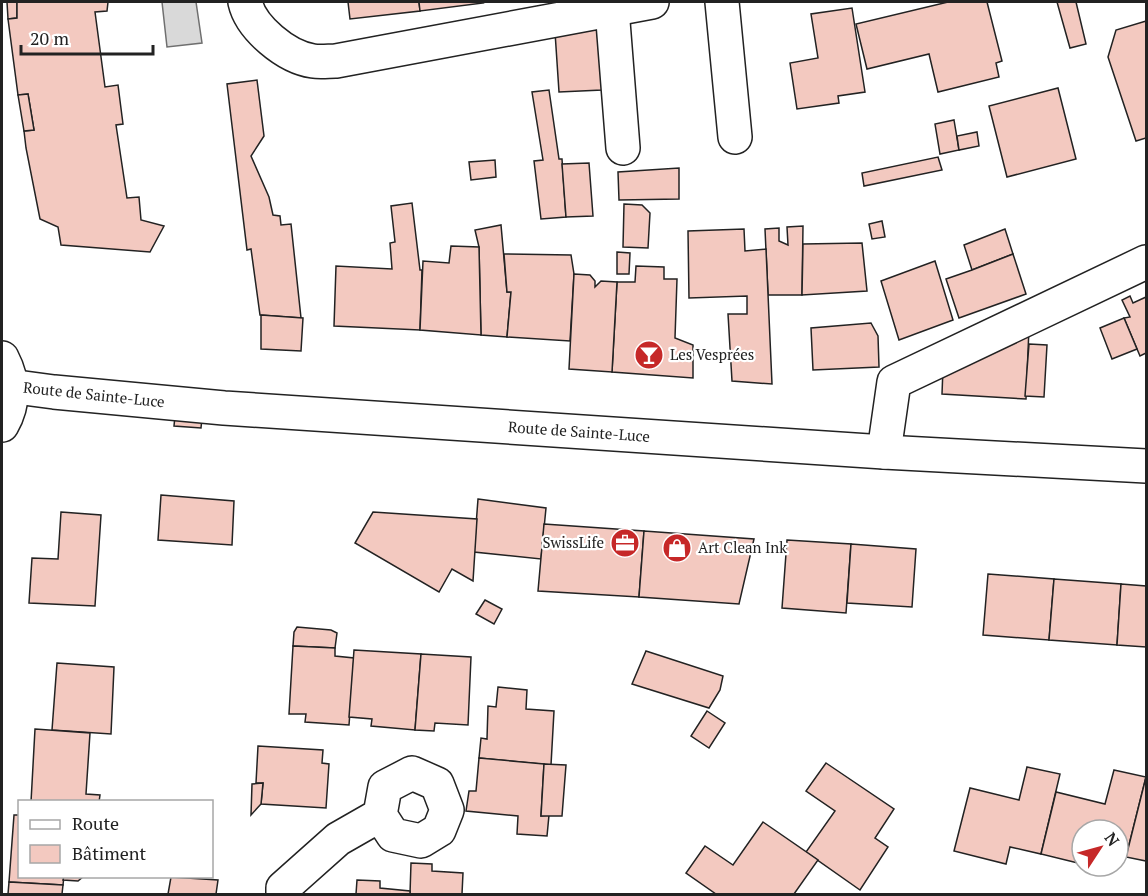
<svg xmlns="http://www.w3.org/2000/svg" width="1148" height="896" viewBox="0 0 1148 896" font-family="'PT Serif',serif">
  <rect width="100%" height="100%" fill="#fff"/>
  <!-- water -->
  <path fill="#d9d9d9" stroke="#6f6f6f" stroke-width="1.5" d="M162,2H196L202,43L167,47Z"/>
  <!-- building -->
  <g fill="#f3c9c0" stroke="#222" stroke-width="1.5">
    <path d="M7,2H17V18L8,19Z"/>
    <path d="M17,2H108L107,11L95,12L105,87L118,85L123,124L116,125L127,198L139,197L141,220L164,226L150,252L61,245L58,227L40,219L26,148L24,131L34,130L28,94L18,95L8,19L17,18Z"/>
    <path d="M348,2H419L420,11L350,19Z"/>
    <path d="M419,2H482L483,3L420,11Z"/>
    <path d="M948,2H987L1002,61L996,63L999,77L938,92L929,54L867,69L856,24Z"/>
    <path d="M1057,2H1076L1086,44L1070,48Z"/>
    <path d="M852,8L865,92L838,96L839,103L797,109L790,63L818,58L811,14Z"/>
    <path d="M1146,21V138L1136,141L1108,57L1116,30Z"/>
    <path d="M597,30L602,90L559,92L555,32Z"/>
    <path d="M257,80L264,136L251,156L269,197L273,215L280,216L281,225L291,224L301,318L260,315L251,249L247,250L227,84Z"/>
    <path d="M1058,88L1076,159L1007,177L989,106Z"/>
    <path d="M549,90L559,159H562L566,217L541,219L534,161L543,160L532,92Z"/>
    <path d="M28,94L34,130L24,131L18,95Z"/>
    <path d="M954,120L959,150L940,154L935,124Z"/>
    <path d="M977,132L979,146L959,150L957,136Z"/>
    <path d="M938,157L942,170L864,186L862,173Z"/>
    <path d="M495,160L496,177L471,180L469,162Z"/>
    <path d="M589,163L593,216L566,217L562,164Z"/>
    <path d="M679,168V199L619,200L618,172Z"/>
    <path d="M412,203L420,270H422L420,330L334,326L336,266L392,269L390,243L395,242L391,206Z"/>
    <path d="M624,204L642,205L650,213L648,248L623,247Z"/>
    <path d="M882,221L885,237L872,239L869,224Z"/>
    <path d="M501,225L507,292H511L507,337L481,335L479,247L475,230Z"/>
    <path d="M803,226L802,295H768L765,229L779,228V241L788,245L787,227Z"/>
    <path d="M744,229L745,251L766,249L772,384L732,381L728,314H747V296L689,298L688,231Z"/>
    <path d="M1005,229L1013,254L972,270L964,245Z"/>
    <path d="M862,243L867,291L802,295L803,244Z"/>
    <path d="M451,246L479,247L481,335L420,330L423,261L449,263Z"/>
    <path d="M617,252L630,253L629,274H617Z"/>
    <path d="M504,254L571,255L574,274L570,341L507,337L511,292H507Z"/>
    <path d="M1013,254L1026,294L959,318L946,279L972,270Z"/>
    <path d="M935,261L953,320L899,340L881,281Z"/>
    <path d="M636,266L664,267V279H677L675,338L693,345V378L612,372L617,282H635Z"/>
    <path d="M574,274L590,275L595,281V287L601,281L617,282L612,372L569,369Z"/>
    <path d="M1130,296L1133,303L1146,297V353L1140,356L1124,318L1130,317L1122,300Z"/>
    <path d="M261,315L303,318L301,351L261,349Z"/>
    <path d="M1124,318L1137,349L1112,359L1100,328Z"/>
    <path d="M871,323L878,336L879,367L813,370L811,328Z"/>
    <path d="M1029,328L1026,399L942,394L943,368Z"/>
    <path d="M1029,344L1047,345L1044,397L1025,396Z"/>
    <path d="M175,416L202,418L201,428L174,426Z"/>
    <path d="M161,495L234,501L232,545L158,540Z"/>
    <path d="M478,499L546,508L541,559L474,552Z"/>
    <path d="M61,512L101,515L95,606L29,603L32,558L58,559Z"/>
    <path d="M373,512L477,519L473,581L452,569L439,592L355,543Z"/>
    <path d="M544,524L644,531L639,597L538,591Z"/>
    <path d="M644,531L754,539L739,604L639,597Z"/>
    <path d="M787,540L851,544L846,613L782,608Z"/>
    <path d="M851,544L916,549L912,607L847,603Z"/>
    <path d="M988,574L1054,579L1049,640L983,635Z"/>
    <path d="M1054,579L1121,584L1117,645L1049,640Z"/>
    <path d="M1121,584L1146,586V647L1117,645Z"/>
    <path d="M485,600L502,609L494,624L476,614Z"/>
    <path d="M297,627L331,630L337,633L335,648L293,646L294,632Z"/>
    <path d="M293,646L335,648V656L354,658L349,725L305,722L306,714H289Z"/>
    <path d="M354,650L421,654L415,730L371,726L372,719L349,717Z"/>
    <path d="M646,651L723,676L720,690L709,708L632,684Z"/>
    <path d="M421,654L471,657L468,725L435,723L434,731L415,730Z"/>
    <path d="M57,663L114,667L111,734L52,730Z"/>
    <path d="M498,687L527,690L526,709L554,711L551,765L479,758L481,738L487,739L488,706L496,707Z"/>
    <path d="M707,711L725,723L709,748L691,736Z"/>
    <path d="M35,729L90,733L86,794L100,795L99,802H31Z"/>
    <path d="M258,746L323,750L322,763L329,764L326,808L261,804L263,783H256Z"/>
    <path d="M479,758L544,764L541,816L549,815L547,836L517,834L518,816L466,811L469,791H476Z"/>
    <path d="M826,763L894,809L875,838L888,847L860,890L806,852L835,811L806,791Z"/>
    <path d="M544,764L566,765L562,816H541Z"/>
    <path d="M1027,767L1060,774L1041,854L1010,847L1006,864L954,851L970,788L1019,800Z"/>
    <path d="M1114,770L1146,777L1126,857L1118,855V830H1082V864L1041,854L1056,792L1105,804Z"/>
    <path d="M1146,777V861L1126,857Z"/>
    <path d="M263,783L261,804L251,815L252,784Z"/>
    <path d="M14,815H20V876H64L63,885L9,882Z"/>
    <path d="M763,822L818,860L794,894H716L686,873L705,846L733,865Z"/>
    <path d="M411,863L432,864V871L463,873L462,894H410Z"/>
    <path d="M64,876H84L78,881L63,880Z"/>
    <path d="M171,877L218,880L216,894H168Z"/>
    <path d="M357,880L380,881V888L410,891V894H356Z"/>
    <path d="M9,882L63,885L62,894H8Z"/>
  </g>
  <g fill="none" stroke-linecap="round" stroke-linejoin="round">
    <!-- minor casing -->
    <g stroke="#222" stroke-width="36">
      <g id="minor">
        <path d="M245,2C251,28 286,57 313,61C320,62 329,61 336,61L652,2"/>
        <path d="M722,2L735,137"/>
        <path d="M612,9L623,148"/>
        <path d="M2,358C14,381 15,402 2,425"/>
        <path d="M2,385L54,392L224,408L884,452L1146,466"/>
        <path d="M884,452L894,382L1146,262"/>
        <path d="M283,894V888L338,839L380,815L385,787L412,773L437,784L447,810L439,830L421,841L393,835L380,815"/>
      </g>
    </g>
    <!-- minor -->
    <use href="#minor" stroke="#fff" stroke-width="33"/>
  </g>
  <!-- icons -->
  <defs>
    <g id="bar-disc" transform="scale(1.5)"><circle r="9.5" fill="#c62828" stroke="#fff"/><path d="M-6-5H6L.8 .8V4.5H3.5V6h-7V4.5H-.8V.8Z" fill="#fff"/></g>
    <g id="office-disc" transform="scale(1.5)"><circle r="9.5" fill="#c62828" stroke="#fff"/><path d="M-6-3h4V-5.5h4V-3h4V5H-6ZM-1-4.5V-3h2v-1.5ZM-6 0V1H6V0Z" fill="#fff"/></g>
    <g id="shop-disc" transform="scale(1.5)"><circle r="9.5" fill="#c62828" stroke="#fff"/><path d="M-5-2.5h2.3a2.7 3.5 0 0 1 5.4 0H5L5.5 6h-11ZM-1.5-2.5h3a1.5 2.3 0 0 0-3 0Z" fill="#fff"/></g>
  </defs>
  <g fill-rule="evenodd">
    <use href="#bar-disc" x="649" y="355"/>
    <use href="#office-disc" x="625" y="543"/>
    <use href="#shop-disc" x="677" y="548"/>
  </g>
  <g text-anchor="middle" stroke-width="4.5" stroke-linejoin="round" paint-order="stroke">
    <!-- poi labels -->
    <g font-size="15" fill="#222" stroke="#fff" text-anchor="start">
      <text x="670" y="360">Les Vesprées</text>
      <text x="604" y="548" text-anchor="end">SwissLife</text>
      <text x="698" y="553">Art Clean Ink</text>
    </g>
    <!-- street labels -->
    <g font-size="15" fill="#222" stroke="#fff">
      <text transform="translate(94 395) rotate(6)" y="5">Route de Sainte-Luce</text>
      <text transform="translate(579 432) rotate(4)" y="5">Route de Sainte-Luce</text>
    </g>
  </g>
  <!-- border -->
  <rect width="1148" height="896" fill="none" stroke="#222222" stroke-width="6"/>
  <!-- legend -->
  <rect x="18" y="800" width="195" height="78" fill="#ffffff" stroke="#a7a7a7" stroke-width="1.5"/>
  <rect x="30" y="820" width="30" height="9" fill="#ffffff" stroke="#a7a7a7" stroke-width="1.5"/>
  <text x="72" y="830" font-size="18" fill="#222222">Route</text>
  <rect x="30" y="845" width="30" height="18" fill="#f3c9c0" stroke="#a7a7a7" stroke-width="1.5"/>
  <text x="72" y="860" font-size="18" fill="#222222">Bâtiment</text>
  <!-- north arrow -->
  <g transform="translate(1100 848) rotate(54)"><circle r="28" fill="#ffffff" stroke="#a7a7a7" stroke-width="1.5"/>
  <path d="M0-4.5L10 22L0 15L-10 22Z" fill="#c62828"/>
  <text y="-9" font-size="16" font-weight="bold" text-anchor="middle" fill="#222222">N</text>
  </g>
  <!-- scale -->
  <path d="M21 45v9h132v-9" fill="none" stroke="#222222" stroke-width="3"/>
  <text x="30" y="45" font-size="18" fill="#222222" stroke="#ffffff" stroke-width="4.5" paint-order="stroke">20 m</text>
</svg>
